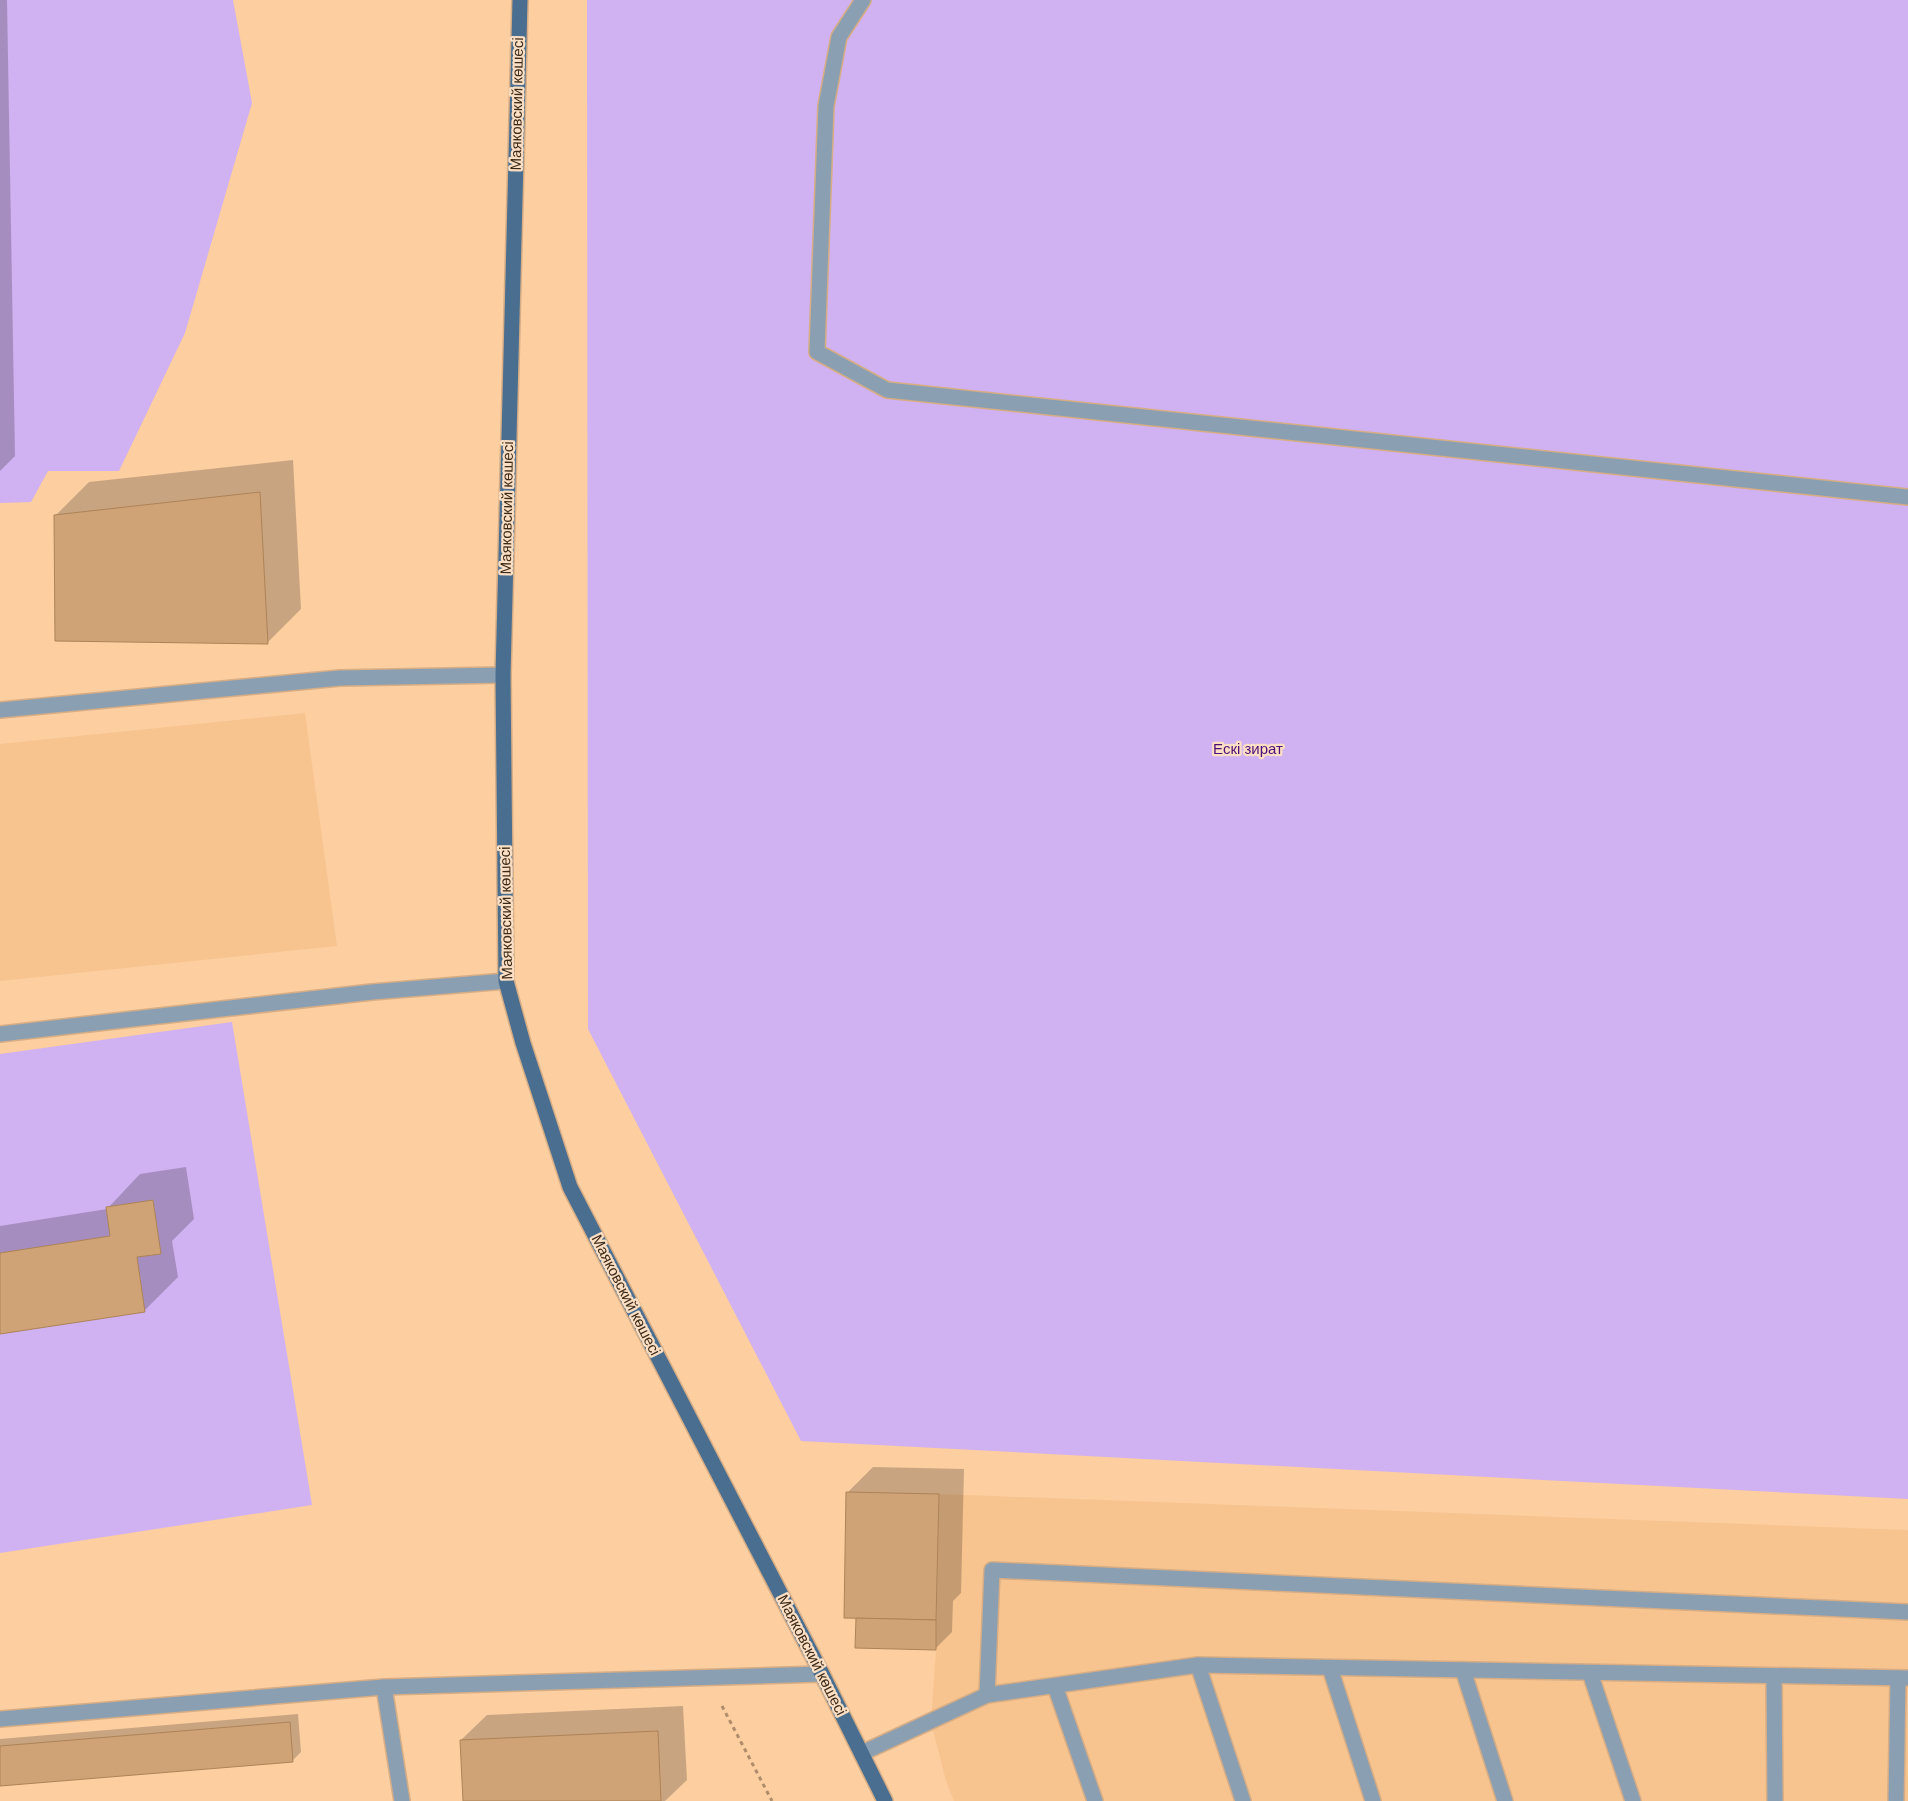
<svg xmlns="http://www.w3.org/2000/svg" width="1908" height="1801" viewBox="0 0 1908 1801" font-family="Arial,sans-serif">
  <rect width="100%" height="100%" fill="#fccea0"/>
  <!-- built -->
  <g fill="#f7c48f">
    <path d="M305,713L337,946L0,981V744Z"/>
    <path d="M939,1494L1908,1530V1801H954L946,1781L931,1722L936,1650Z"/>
  </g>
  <!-- green -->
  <g fill="#d0b1f1">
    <path d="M0,0H233L252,103L185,333L119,471H48L31,502L0,503Z"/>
    <path d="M587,0H1908V1499L801,1441L588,1029Z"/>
    <path d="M232,1022L312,1505L0,1553V1054Z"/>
  </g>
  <!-- shadow -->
  <g fill="#0003">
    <path d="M0,0H7L15,456L0,471Z"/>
    <path d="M293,460L301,609L268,642L56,515L89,482Z"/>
    <path d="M186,1167L194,1219L172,1241L178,1277L144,1311L0,1333V1226L107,1209L140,1174Z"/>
    <path d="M873,1467L964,1469L961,1593L953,1601L952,1632L935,1649L857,1617L847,1493Z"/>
    <path d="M683,1706L687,1780L665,1801H464L461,1740L487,1715Z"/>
    <path d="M298,1714L301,1752L293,1760L0,1785V1739Z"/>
  </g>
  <!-- building -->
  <g fill="#cfa376" stroke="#ad8357">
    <path d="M260,492L268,644L55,641L54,515Z"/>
    <path d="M153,1200L161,1254L137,1257L145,1312L0,1334V1253L110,1236L106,1207Z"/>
    <path d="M846,1492L939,1494L936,1620L844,1618Z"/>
    <path d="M856,1618L936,1620V1650L855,1648Z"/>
    <path d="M290,1722L293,1762L0,1786V1746Z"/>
    <path d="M658,1731L661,1801H463L460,1740Z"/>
  </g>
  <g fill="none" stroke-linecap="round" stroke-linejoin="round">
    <!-- minor casing -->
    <g stroke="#d6ad85" stroke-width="18">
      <g id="minor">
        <path d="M863,0L839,37L826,106L817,352L887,390L1908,497"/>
        <path d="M0,710L340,678L503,675"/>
        <path d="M0,1034L372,992L506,981"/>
        <path d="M1198,1665L1243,1801"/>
        <path d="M1330,1668L1373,1801"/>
        <path d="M1463,1670L1505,1801"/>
        <path d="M1590,1673L1633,1801"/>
        <path d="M1774,1676L1775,1801"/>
        <path d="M1055,1686L1095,1801"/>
        <path d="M987,1695L992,1570L1908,1612"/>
        <path d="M0,1719L384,1687"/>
        <path d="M862,1753L987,1695L1198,1665L1908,1678"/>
        <path d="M402,1801L384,1687L822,1674"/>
        <path d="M1896,1801L1898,1678"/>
      </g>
    </g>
    <!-- major casing -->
    <g stroke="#d6ad85" stroke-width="18">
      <path id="major" d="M520,0L503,675L506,981L523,1043L570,1187L822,1674L885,1801"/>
    </g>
    <!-- path -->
    <path stroke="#af8c6a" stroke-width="3" stroke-dasharray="4 4" stroke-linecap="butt" d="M722,1706L772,1801"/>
    <!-- minor -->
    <use href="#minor" stroke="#8b9fb2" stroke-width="15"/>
    <!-- major -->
    <use href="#major" stroke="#496e90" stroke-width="15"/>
  </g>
  <g text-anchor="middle" stroke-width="4.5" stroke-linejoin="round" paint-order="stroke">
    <!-- street labels -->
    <g font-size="15" fill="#3c2a18" stroke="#fbdfc4">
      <text transform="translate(517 104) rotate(-89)" y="5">Маяковский көшесі</text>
      <text transform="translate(507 508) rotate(-89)" y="5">Маяковский көшесі</text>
      <text transform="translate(506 913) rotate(-91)" y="5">Маяковский көшесі</text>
      <text transform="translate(626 1295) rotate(63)" y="5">Маяковский көшесі</text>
      <text transform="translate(812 1655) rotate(63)" y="5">Маяковский көшесі</text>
    </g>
    <!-- park labels -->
    <g font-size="15" fill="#4f0f79" stroke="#fbdfc4">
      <text x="1248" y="754">Ескі зират</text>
    </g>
  </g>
</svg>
